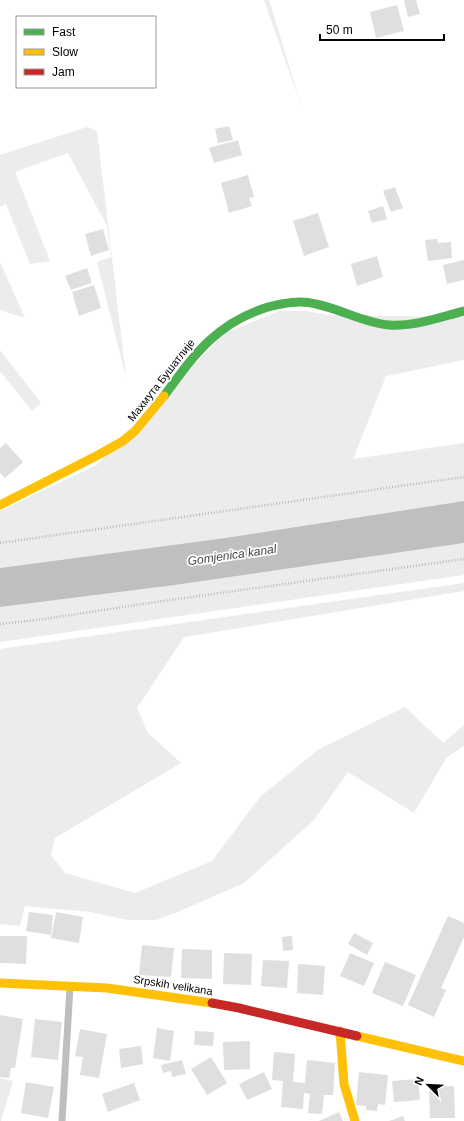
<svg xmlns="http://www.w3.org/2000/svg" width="464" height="1121" viewBox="0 0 464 1121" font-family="Arial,sans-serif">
  <rect width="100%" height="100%" fill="#fff"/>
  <!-- green -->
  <g fill="#ececec">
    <path d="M264,0H269L302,108Z"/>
    <path d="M87,127L97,131L126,377L97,262L111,257L107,226L68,153L15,172L50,261L30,264L6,204L0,207V155Z"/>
    <path d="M0,262L25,318L0,310Z"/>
    <path d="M279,311H306L328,315L464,317V360L386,376L353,459L464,443V501L218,539L0,568V511L97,465L225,333Z"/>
    <path d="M0,350L41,403L32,411L0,371Z"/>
    <path d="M464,543V575L0,642V607L175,585Z"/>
    <path d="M464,583V591L184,637L137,708L148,733L181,763L55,838L51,855L65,873L135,893L212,861L260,797L319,749L405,707L443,743L464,725V746L447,757L414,813L348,772L314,820L244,883L180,911L156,920H128L90,912L25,906L20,926L0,924V649Z"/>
    <path d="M0,1078L13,1081L1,1121H0Z"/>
  </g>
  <!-- water -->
  <path fill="#bfbfbf" d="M464,501V543L175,585L0,607V568L218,539Z"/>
  <!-- building -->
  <g fill="#dfdfdf">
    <path d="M404,0H416L420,14L408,17Z"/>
    <path d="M397,5L404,31L376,38L370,12Z"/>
    <path d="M229,126L233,140L218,143L215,129Z"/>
    <path d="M238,140L242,155L214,163L209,148Z"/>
    <path d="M248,175L254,197L249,198L252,206L229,213L221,183Z"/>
    <path d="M395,187L403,208L391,212L383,191Z"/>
    <path d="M383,206L387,219L372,223L368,211Z"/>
    <path d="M318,213L329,247L304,256L293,221Z"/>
    <path d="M103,229L109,250L91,256L85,234Z"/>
    <path d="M437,239L438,243L451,242L452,258L428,261L425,240Z"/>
    <path d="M377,256L383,277L357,286L351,264Z"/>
    <path d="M464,260V280L447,284L443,265Z"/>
    <path d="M87,268L92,283L71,290L65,276Z"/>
    <path d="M94,285L101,308L79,316L72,292Z"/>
    <path d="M6,443L23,462L5,478L0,473V448Z"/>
    <path d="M29,912L53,915L51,935L26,931Z"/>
    <path d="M56,912L83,917L79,943L51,938Z"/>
    <path d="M448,916L464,923V937L441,988L446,990L434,1017L408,1005Z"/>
    <path d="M354,933L373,943L367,955L348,944Z"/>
    <path d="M0,936H27L26,964L0,963Z"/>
    <path d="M292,936L293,950L283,951L282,937Z"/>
    <path d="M142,945L174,948L171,977L139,975Z"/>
    <path d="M182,949L212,950V979L181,978Z"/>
    <path d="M224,953L252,954L251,985L223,984Z"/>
    <path d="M350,953L374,963L364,986L340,976Z"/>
    <path d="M263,960L289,961L287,988L261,986Z"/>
    <path d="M385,962L416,975L403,1006L372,993Z"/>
    <path d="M298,964L325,966L323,995L297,993Z"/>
    <path d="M0,1015L23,1019L15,1068H11L9,1078L0,1077Z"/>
    <path d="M35,1019L62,1022L58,1060L31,1057Z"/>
    <path d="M157,1028L174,1031L170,1061L153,1058Z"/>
    <path d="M80,1029L107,1034L99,1078L80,1075L83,1057L75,1056Z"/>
    <path d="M195,1031L214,1032L213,1046L194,1045Z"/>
    <path d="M250,1041V1069L224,1070L223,1042Z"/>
    <path d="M141,1046L143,1064L121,1068L119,1049Z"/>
    <path d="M274,1052L295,1054L293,1082L305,1083L307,1060L335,1063L333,1095H324L322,1114L308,1113L310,1094L304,1093L303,1109L281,1107L283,1081L272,1080Z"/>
    <path d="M211,1057L227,1083L207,1095L191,1069Z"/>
    <path d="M182,1060L186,1074L172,1077L171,1071L163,1073L161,1065Z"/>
    <path d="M264,1072L272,1089L247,1100L239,1084Z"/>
    <path d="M359,1072L388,1075L385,1105L378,1104L377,1111L366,1110V1106L356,1105Z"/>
    <path d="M418,1079L420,1100L394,1102L392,1081Z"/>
    <path d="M26,1082L54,1087L48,1118L21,1113Z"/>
    <path d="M134,1083L140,1100L108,1112L102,1094Z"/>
    <path d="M454,1086L455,1118H430L429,1087Z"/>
    <path d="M339,1112L343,1121H319Z"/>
    <path d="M403,1116L405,1121H389Z"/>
  </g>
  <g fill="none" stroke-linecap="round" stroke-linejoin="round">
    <!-- path -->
    <g stroke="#b9b9b9" stroke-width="2.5" stroke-dasharray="1 2" stroke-linecap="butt">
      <path d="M0,543L464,477"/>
      <path d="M0,624L37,620L163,601L464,559"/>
    </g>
    <!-- lane -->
    <path stroke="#bebebe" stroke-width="7" d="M62,1121L70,987"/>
    <!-- fast -->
    <path stroke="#4caf50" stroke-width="9" d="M164,396C194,355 216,323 268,307C284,303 300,300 316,304C341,309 364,323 389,325C414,327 440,317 464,311"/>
    <!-- slow -->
    <g stroke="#ffc107" stroke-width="9">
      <path d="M0,505L100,454L123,441L135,431L164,396"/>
      <path d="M0,983L107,988L212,1003"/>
      <path d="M340,1031L344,1084L355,1121"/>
      <path d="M357,1036L464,1061"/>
    </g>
    <!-- jam -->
    <path stroke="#c62828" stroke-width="9" d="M212,1003L239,1008L357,1036"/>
  </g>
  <g text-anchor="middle" stroke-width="3.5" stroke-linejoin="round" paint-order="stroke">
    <!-- street labels -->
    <g font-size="11" fill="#000" stroke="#fff">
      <text transform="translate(161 380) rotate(-52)" y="4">Махмута Бушатлије</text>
      <text transform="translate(173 985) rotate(9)" y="4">Srpskih velikana</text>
    </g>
    <!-- water labels -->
    <g font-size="12" font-style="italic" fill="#444" stroke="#fff">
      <text transform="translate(232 555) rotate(-8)" y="4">Gomjenica kanal</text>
    </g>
  </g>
  <!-- legend -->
  <rect x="16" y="16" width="140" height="72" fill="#ffffff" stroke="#999999"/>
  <rect x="24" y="29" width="20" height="6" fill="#4caf50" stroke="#999999"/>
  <text x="52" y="36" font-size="12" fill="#000000">Fast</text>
  <rect x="24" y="49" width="20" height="6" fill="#ffc107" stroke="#999999"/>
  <text x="52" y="56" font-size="12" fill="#000000">Slow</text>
  <rect x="24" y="69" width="20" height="6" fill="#c62828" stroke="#999999"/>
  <text x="52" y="76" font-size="12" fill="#000000">Jam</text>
  <!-- north arrow -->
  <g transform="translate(428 1085) rotate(294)" stroke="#ffffff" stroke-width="3" paint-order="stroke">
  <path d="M0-3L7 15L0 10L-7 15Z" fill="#000000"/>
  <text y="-6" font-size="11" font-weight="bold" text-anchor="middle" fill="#000000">N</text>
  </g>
  <!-- scale -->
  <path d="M320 34v6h124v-6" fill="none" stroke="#000000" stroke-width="2"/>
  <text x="326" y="34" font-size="12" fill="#000000" stroke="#ffffff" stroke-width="3" paint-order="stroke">50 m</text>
</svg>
